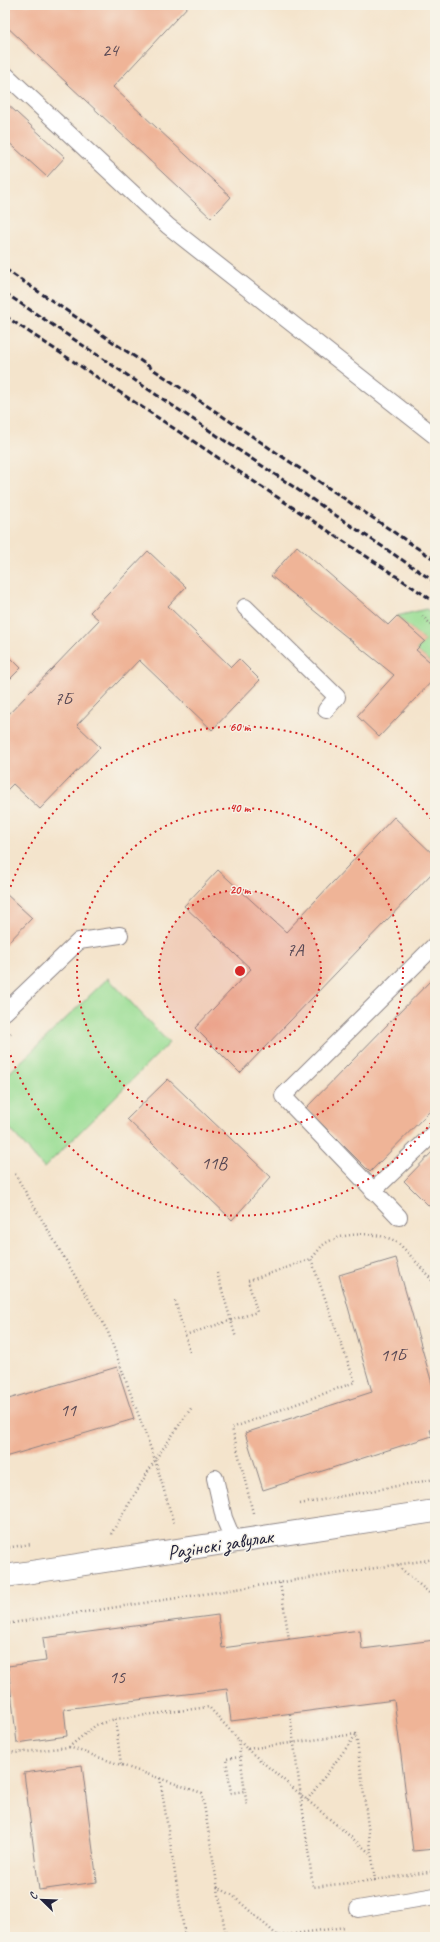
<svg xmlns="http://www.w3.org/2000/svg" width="440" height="1942" viewBox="0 0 440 1942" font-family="Caveat,sans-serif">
  <rect width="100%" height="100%" fill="#f7f3e8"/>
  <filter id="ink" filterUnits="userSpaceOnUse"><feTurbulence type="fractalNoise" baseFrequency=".025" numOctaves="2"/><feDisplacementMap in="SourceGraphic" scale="8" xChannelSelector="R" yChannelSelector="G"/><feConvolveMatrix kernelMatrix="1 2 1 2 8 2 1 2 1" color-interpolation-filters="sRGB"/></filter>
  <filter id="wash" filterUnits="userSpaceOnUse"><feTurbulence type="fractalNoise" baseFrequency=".012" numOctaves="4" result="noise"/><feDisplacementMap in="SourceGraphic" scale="16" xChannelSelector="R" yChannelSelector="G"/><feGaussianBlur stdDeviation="0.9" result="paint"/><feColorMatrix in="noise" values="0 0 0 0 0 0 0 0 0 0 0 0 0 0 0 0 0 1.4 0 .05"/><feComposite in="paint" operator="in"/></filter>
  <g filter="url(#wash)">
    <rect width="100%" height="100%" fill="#f4e4cc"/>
    <!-- green -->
    <g fill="#9bde95" stroke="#5e8068">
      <path d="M426,609L435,615V666L416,650L425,641L397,616Z"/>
      <path d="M108,978L169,1043L44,1168L5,1123V1077Z"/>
    </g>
    <g id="blocks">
      <!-- building -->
      <g fill="#efb497">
        <path d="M5,5H189L113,87L231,197L221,208L211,218L5,25Z"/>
        <path d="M5,102L65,157L47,177L5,139Z"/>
        <path d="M297,546L388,625L397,616L425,641L416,650L435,666V678L379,737L357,716L394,675L271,576Z"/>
        <path d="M148,551L186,587L168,606L231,667L239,659L260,680L212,730L139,660L77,725L100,747L40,809L13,784L5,792V718L99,620L90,612Z"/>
        <path d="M5,652L21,668L5,684Z"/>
        <path d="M394,817L435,856V870L240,1073L195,1028L251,969L184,906L218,870L286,932Z"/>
        <path d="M5,893L32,918L5,946Z"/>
        <path d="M435,976V1106L370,1172L306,1108Z"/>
        <path d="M168,1079L271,1177L232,1220L127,1119Z"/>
        <path d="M435,1149V1212L404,1181Z"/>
        <path d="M396,1258L435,1394V1429L430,1430L432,1436L263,1490L245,1433L372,1392L339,1275Z"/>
        <path d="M117,1367L134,1419L5,1457V1400Z"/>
        <path d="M218,1615L222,1648L360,1630L362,1649L435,1640V1849L413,1851L394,1700L231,1721L227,1689L64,1709L67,1736L17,1743L8,1666L46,1661L43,1638Z"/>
        <path d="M82,1765L97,1882L39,1890L24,1773Z"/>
      </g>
    </g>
  </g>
  <g filter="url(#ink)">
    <use href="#blocks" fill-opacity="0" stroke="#8b8384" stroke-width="1"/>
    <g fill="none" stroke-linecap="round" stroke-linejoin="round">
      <!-- lane casing -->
      <g stroke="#8b8384" stroke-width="18">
        <g id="lane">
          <path d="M5,74L168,226L435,436"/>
          <path d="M245,607L337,697L326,710"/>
          <path d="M5,1012L79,941L120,935"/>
          <path d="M373,1191L435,1132"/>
          <path d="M399,1217L283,1096L435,945"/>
          <path d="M215,1478L224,1518L234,1542"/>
          <path d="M358,1909L435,1896"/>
        </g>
      </g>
      <!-- street casing -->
      <g stroke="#8b8384" stroke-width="24">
        <path id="street" d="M5,1576L435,1511"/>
      </g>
      <!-- path -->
      <g stroke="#8b8384" stroke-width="2.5" stroke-dasharray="1 3" stroke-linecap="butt">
        <path d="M422,616L435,628"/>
        <path d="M5,1039L11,1033"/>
        <path d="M15,1174L108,1332L155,1460L174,1524"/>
        <path d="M217,1273L236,1338"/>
        <path d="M175,1301L190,1352"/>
        <path d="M185,1335L257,1312L248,1281L311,1259"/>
        <path d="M300,1504L435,1479"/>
        <path d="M253,1513L232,1428L355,1382L311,1259C315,1255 319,1249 323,1245C340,1232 376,1231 395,1241C403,1245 427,1275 435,1284"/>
        <path d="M111,1534L155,1460L192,1407"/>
        <path d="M5,1548L32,1544"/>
        <path d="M398,1566L435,1598"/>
        <path d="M280,1583L289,1639"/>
        <path d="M5,1624L435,1559"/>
        <path d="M290,1714L313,1887L375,1880"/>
        <path d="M115,1719L121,1764"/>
        <path d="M238,1740L247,1807"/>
        <path d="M69,1747L202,1793L226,1937"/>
        <path d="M247,1749L371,1854"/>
        <path d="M5,1750L15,1753L69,1747L96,1725L115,1719L209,1707L247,1749L356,1734L375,1880L435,1871"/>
        <path d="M240,1757L226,1759L231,1793L244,1791"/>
        <path d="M160,1778L185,1937"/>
        <path d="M307,1800L356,1735"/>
        <path d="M217,1887L232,1895L278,1936L345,1927"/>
        <path d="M5,1927L8,1937"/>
        <path d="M354,1937L357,1930"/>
      </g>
      <!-- lane -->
      <use href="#lane" stroke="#fff" stroke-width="16"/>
      <!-- street -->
      <use href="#street" stroke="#fff" stroke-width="22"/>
      <!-- rail -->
      <g stroke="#22223b" stroke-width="3" stroke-dasharray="6 3" stroke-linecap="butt">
        <path d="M5,269L435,560"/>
        <path d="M5,293L435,582"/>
        <path d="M5,316L435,602"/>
      </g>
    </g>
  </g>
  <!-- distance rings -->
  <circle cx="240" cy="971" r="81" fill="#d62828" fill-opacity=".12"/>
  <g fill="none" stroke="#d62828" stroke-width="2" stroke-dasharray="2 4">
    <circle cx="240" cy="971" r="81"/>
    <circle cx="240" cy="971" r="163"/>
    <path d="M435 1118A244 244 0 0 1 5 1038M5 904A244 244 0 0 1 435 824"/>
  </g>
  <g text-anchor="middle" stroke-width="3" stroke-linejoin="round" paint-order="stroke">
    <!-- number labels -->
    <g font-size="18" fill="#554652">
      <text x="110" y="56">24</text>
      <text x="63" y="705">7Б</text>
      <text x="295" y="956">7А</text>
      <text x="214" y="1169">11В</text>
      <text x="393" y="1361">11Б</text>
      <text x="68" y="1416">11</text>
      <text x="117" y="1683">15</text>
    </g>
    <!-- street labels -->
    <g font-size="20" fill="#22223b" stroke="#f7f3e8">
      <text transform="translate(220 1544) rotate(-9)" y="7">Разінскі завулак</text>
    </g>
  </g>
  <circle cx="240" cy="971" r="6" fill="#d62828" stroke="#f7f3e8" stroke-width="2"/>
  <g font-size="12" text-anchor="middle" font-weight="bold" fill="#d62828" stroke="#f7f3e8" stroke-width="3" stroke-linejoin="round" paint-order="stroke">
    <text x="240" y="731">60 m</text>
    <text x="240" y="812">40 m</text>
    <text x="240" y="894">20 m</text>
  </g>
  <!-- margin -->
  <rect width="440" height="1942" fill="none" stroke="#f7f3e8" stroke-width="20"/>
  <!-- north arrow -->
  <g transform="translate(42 1900) rotate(293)" stroke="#f7f3e8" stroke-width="3" paint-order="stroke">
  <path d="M0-3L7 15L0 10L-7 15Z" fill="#22223b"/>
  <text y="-6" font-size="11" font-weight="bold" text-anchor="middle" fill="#22223b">С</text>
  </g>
</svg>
